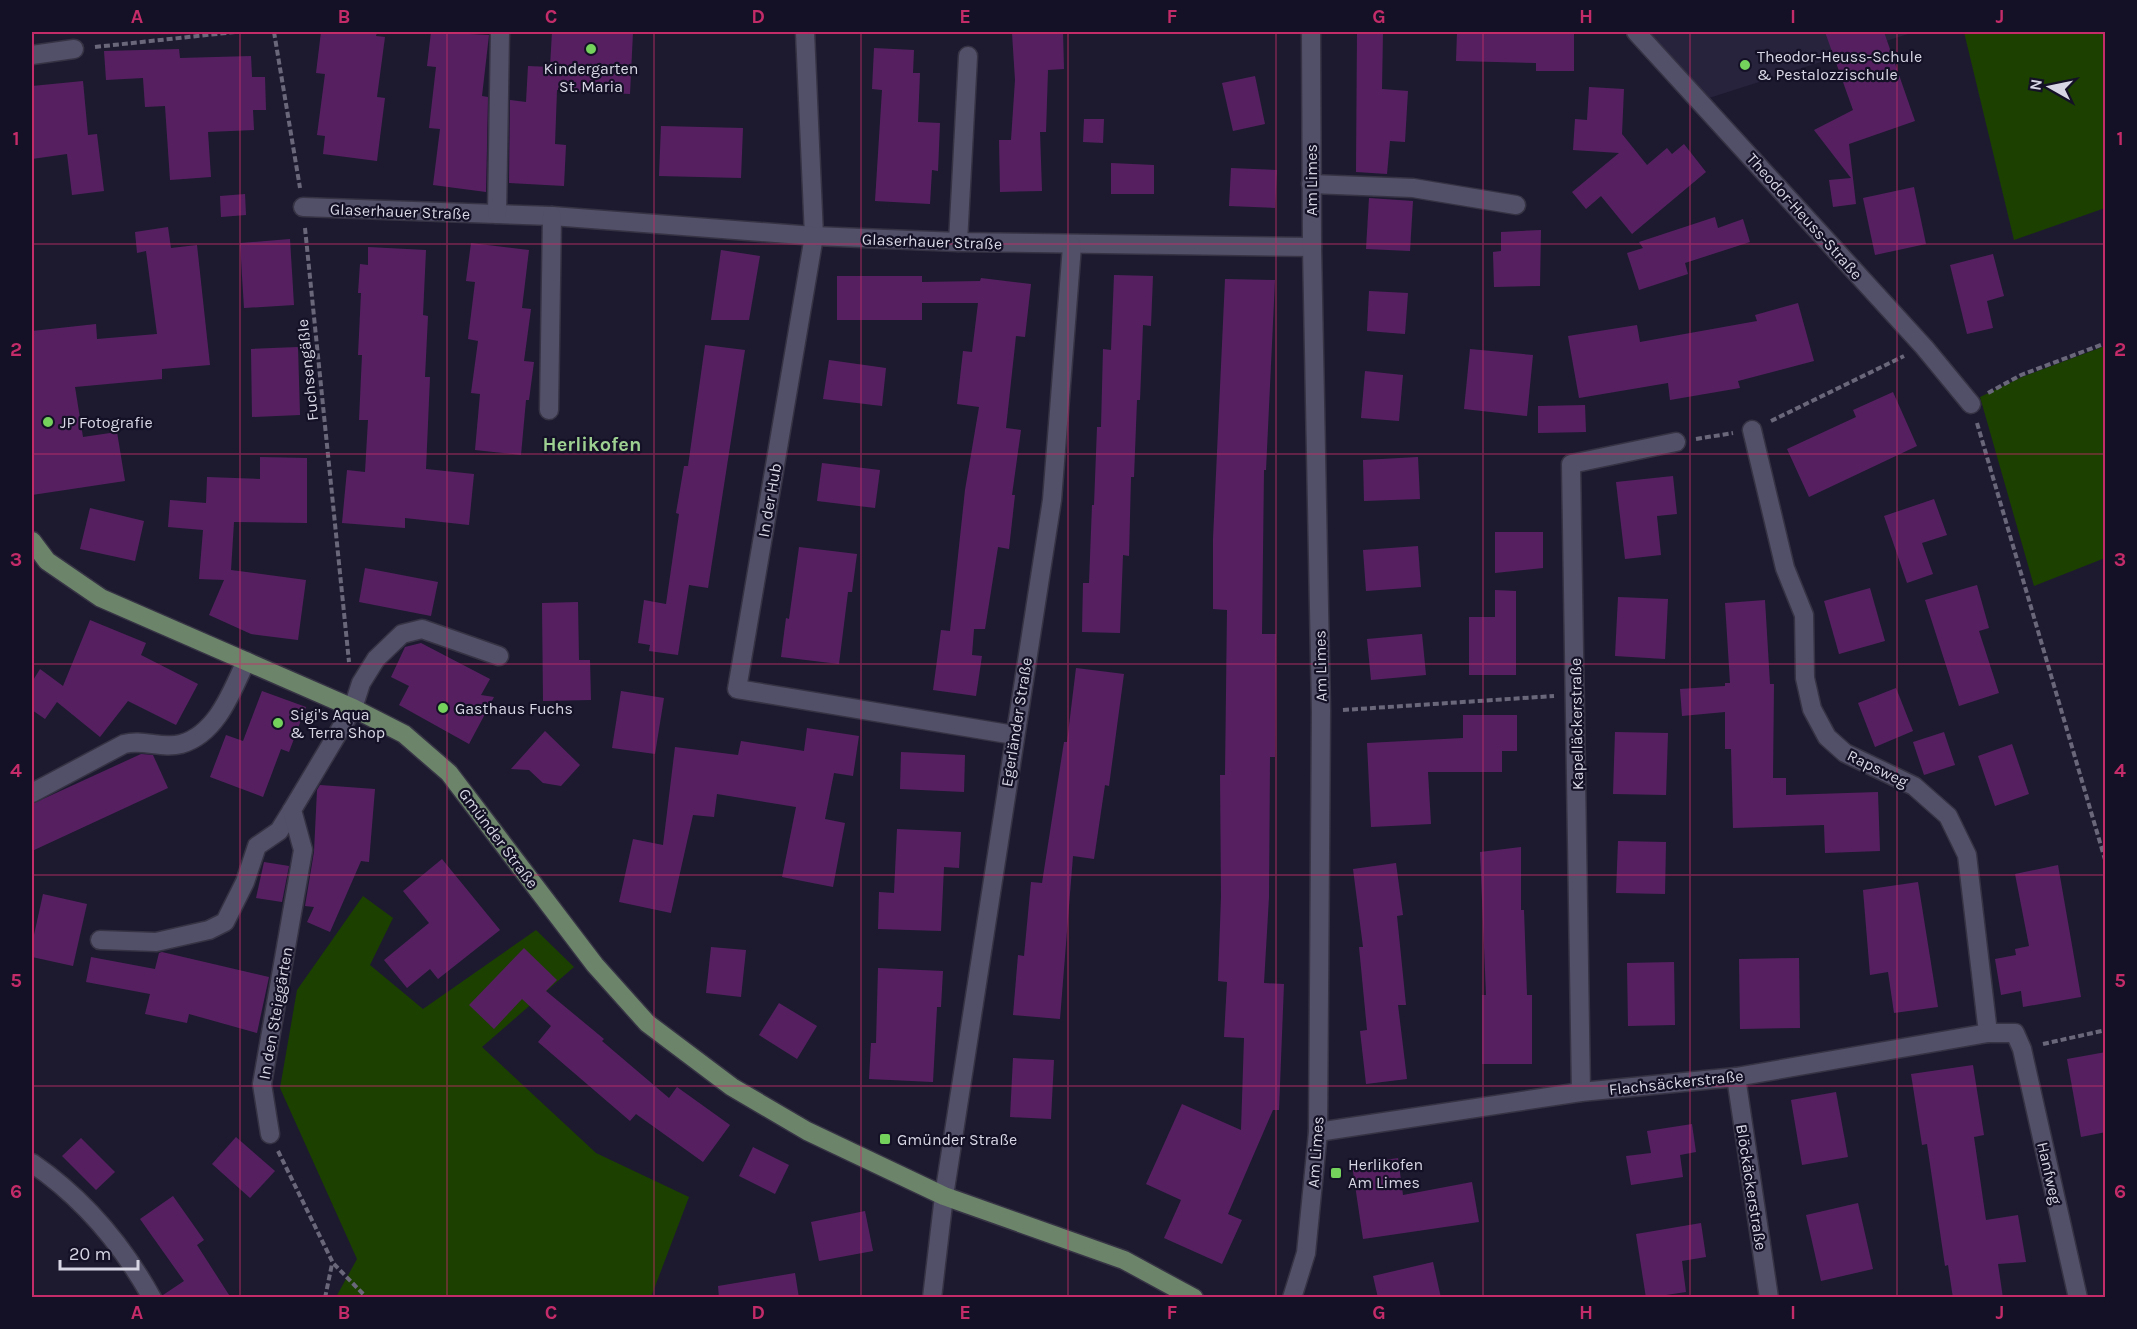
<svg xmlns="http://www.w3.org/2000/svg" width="2137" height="1329" viewBox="0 0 2137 1329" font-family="Karla,sans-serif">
  <rect width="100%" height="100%" fill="#1d1a30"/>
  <!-- built -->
  <path fill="#27233d" d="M1649,32H1914L1709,98Z"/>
  <!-- green -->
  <g fill="#1c4000">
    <path d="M1964,32H2105V208L2014,240Z"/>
    <path d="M2105,346V558L2034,586L1980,397L2022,377Z"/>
    <path d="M363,896L393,918L370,965L423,1009L536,930L574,967L482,1047L596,1153L689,1197L651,1297H336L357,1259L280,1088L297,990Z"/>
  </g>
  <!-- building -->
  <g fill="#562060">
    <path d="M321,32H377L376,36L385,37L377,97L385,98L377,161L323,154L325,136L317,135L325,74L316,73Z"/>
    <path d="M431,32L489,35L482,96L488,97L486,192L433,185L440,129L429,128L436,67L427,66Z"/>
    <path d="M552,32H633L630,94L557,90L555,144L566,145L564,186L509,183L510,100L526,102L528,66L550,67Z"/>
    <path d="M1063,32L1064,69L1048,70L1046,132H1040L1042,191L1000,192L999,140H1011L1015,80L1012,33Z"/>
    <path d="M1357,32H1383L1382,89L1408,91L1405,142L1390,141L1387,174L1356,172Z"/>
    <path d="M1457,32H1574V71H1536V63L1456,61Z"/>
    <path d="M1825,32H1884L1915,121L1849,144L1856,204L1833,207L1829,180L1851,178L1814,130L1853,110Z"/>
    <path d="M874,48L914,50L913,73H920L918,122L940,123L938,171L932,170L930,204L875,201L882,90L872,89Z"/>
    <path d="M179,49L180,58L251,56L252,77H265L266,110H253L254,130L208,132L211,177L170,180L165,106L145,107L143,78L106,80L104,51Z"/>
    <path d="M1255,76L1265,124L1233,131L1222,83Z"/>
    <path d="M83,81L88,135L97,134L104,191L72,195L67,154L32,159V86Z"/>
    <path d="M1589,87L1624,89L1622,134L1647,165L1667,148L1672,154L1684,144L1706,172L1632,234L1601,196L1586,209L1572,192L1619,153L1573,150L1575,119L1587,120Z"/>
    <path d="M1084,119H1104L1103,143L1083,142Z"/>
    <path d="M661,126L743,128L741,178L659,176Z"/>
    <path d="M1111,163L1154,165V194H1111Z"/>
    <path d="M1231,168L1277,170L1275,208L1229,206Z"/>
    <path d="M1914,187L1926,244L1875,255L1863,198Z"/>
    <path d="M245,194L246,215L221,217L220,196Z"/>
    <path d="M1369,198L1413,201L1410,251L1366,249Z"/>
    <path d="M1715,217L1718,228L1743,219L1750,242L1685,263L1688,274L1639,290L1627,253L1643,248L1639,242Z"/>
    <path d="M168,227L171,248L197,245L210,365L162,369V379L75,387L83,437L117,432L125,481L32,495V331L96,324L97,339L157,334L146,251L137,253L135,232Z"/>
    <path d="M1541,230L1540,286L1494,287L1493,252L1501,251V232Z"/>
    <path d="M290,239L294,305L244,308L240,243Z"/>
    <path d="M471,243L529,250L522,308L531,309L524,361L534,362L529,400H526L521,455L475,450L480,394L471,393L478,341L468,339L475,282L466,281Z"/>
    <path d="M368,247L426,250L423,315L428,316L425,377H430L426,469L474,474L469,525L405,518V528L342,523L347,470L365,472L368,420H359L362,355H358L361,293H358L360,264L368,265Z"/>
    <path d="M721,250L760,256L749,320H711Z"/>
    <path d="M1993,254L2004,296L1987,301L1993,328L1967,334L1950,265Z"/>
    <path d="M1114,275L1153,276L1151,326L1143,325L1140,400H1137L1134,477H1131L1129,556L1123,555L1120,633L1082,632L1083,583H1089L1092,505H1094L1097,427H1101L1103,349L1111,350Z"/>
    <path d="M837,276H922V282L980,281L981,278L1031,284L1025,337L1016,336L1006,428L1021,430L1012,495H1015L1009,549L998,547L985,629H974L972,655L982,656L976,696L933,690L941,630L950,631L965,490L979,407L957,404L963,351L972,352L978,303H922V320H837Z"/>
    <path d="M1225,279L1275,280L1266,470H1264L1262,634H1276L1275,757H1270L1269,897L1264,983L1284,984L1279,1110H1273L1228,1214L1242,1220L1222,1264L1164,1238L1181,1200L1146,1184L1182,1104L1241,1130L1244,1038L1224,1037L1227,982L1218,981L1221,897L1220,775H1225L1227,610L1213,609V539Z"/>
    <path d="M1369,291L1408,293L1405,334L1367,331Z"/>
    <path d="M1798,303L1814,361L1738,381L1740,388L1670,400L1668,383L1579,398L1568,336L1637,325L1640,342L1757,321L1755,315Z"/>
    <path d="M705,345L745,350L708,588L689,585L678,655L649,651L650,645L638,643L644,600L666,604L679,514L676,513L684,466H688Z"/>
    <path d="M298,347L300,415L252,417L251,349Z"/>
    <path d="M1470,349L1533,355L1527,416L1464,409Z"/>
    <path d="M829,360L886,368L882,406L823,399Z"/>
    <path d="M1365,371L1403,375L1399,421L1361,418Z"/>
    <path d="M1893,392L1917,446L1809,497L1787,449L1856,417L1853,410Z"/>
    <path d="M1585,405L1586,432L1538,433V406Z"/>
    <path d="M260,457L307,458V523L234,522L231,570L306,580L298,640L251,634L209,615L224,580L199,579L203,530L168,527L170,500L206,503L207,477L260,479Z"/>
    <path d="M1418,457L1420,499L1364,501L1363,460Z"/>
    <path d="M822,463L880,470L875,508L817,501Z"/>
    <path d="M1673,476L1677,514L1657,516L1661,555L1625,559L1616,482Z"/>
    <path d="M1934,499L1947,535L1922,543L1933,574L1907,583L1884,516Z"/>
    <path d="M90,508L144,521L135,561L80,549Z"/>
    <path d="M1495,532H1543V568L1495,573Z"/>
    <path d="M1418,546L1421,587L1366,591L1363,550Z"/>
    <path d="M799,547L857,554L852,592H848L839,664L781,657L786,618L789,619Z"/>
    <path d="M365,568L438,582L431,616L359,602Z"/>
    <path d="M1977,585L1989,628L1979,631L1999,693L1959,706L1925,600Z"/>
    <path d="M1870,588L1885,641L1839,654L1824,601Z"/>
    <path d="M1495,590L1516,591V675H1469V617H1495Z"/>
    <path d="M1618,597L1668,599L1665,659L1615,656Z"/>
    <path d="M1765,600L1770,684H1774L1773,778H1786V795L1878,792L1880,851L1825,853L1824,825L1733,828L1731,749H1725V712L1682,716L1680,689L1725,686V683H1730L1725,603Z"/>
    <path d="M578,602L579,660H590L591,700L543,701L542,603Z"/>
    <path d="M90,620L146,643L141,655L198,684L176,725L128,701L100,737L57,702L45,719L32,710V682L40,669L63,686Z"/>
    <path d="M1422,634L1426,675L1371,680L1367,639Z"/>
    <path d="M421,643L490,679L481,695L494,697L469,744L399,705L409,686L391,677L405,647Z"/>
    <path d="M1076,668L1124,674L1109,786L1105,785L1094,859L1073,856L1060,1019L1013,1015L1018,955L1024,956L1031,882L1042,883L1064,742H1067Z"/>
    <path d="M1896,688L1913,731L1875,747L1858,703Z"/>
    <path d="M262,691L306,707L289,752L281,749L263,797L210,777L226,735L243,741Z"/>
    <path d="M621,691L664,698L655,754L612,748Z"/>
    <path d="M1463,715H1517V751H1502V772H1428L1431,824L1371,827L1367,743L1463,738Z"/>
    <path d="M807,728L859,736L853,776L834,773L825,819L845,823L833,887L782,877L796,807L717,794L714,817L693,815L671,913L619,902L633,839L663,845L675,747L738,755L741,741L804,751Z"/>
    <path d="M545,731L580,765L561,786L543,783L529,770L511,769Z"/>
    <path d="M1615,732L1668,733L1666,795L1613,794Z"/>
    <path d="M1944,732L1955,765L1924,775L1913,742Z"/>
    <path d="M2012,744L2029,794L1995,806L1978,756Z"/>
    <path d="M901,752L965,755L964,792L900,789Z"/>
    <path d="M141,754L153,755L168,788L32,851V804Z"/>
    <path d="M320,785L375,789L369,862L361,861L330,932L307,922L314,907L305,906L314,852L317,790Z"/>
    <path d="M897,829L961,832L959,868L944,867L941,931L878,929L879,892L894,893Z"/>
    <path d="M1618,841L1666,842L1665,894L1616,893Z"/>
    <path d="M1521,847V910H1524L1527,995H1532V1064H1482V995H1486L1480,852Z"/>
    <path d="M442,859L500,930L438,979L430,969L407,988L384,960L429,923L403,891Z"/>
    <path d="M264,862L289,866L282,902L256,898Z"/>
    <path d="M1396,863L1403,915L1397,916L1406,1005H1398L1407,1079L1366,1084L1360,1031L1367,1030L1359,947H1363L1353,869Z"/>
    <path d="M2058,865L2081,997L2023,1007L2021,991L2001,995L1995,959L2016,955L2015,949L2029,946L2015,874Z"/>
    <path d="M1918,882L1938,1007L1894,1013L1888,972L1870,975L1863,890Z"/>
    <path d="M43,894L87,904L73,966L32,957V944Z"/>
    <path d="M711,947L746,950L741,997L706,993Z"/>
    <path d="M524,948L557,980L546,991L604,1039L602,1041L669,1098L677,1087L730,1125L703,1162L636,1114L630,1121L538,1042L551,1026L522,999L494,1029L469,1005Z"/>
    <path d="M162,952L269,977L257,1033L189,1014L187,1023L145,1014L150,994L86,982L91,957L155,969L159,953Z"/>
    <path d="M1799,958L1800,1028L1740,1029L1739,959Z"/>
    <path d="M1674,962L1675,1025L1628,1026L1627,963Z"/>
    <path d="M878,968L943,971L941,1007H937L933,1082L869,1079L871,1043H876Z"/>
    <path d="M779,1003L817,1026L797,1059L759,1035Z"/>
    <path d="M2106,1052V1132L2081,1137L2067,1059Z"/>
    <path d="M1013,1058L1054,1060L1051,1119L1010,1117Z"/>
    <path d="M1973,1065L1984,1135L1974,1137L1986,1220L2018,1215L2026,1262L1998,1264L2003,1298H1953L1948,1265L1945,1266L1927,1144L1922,1145L1911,1074Z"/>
    <path d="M1836,1092L1848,1157L1802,1165L1791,1100Z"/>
    <path d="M1692,1124L1696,1152L1680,1155L1683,1177L1631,1185L1626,1156L1651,1153L1647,1131Z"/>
    <path d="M236,1137L275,1171L250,1198L212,1164Z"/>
    <path d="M81,1138L115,1172L96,1190L62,1156Z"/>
    <path d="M753,1147L789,1165L775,1194L739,1176Z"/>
    <path d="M1398,1158L1403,1195L1472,1182L1479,1222L1363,1239L1352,1165Z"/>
    <path d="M173,1196L204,1240L197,1245L231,1298H163V1295L184,1281L140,1219Z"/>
    <path d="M1858,1203L1873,1269L1821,1281L1806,1215Z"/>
    <path d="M865,1211L873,1251L819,1261L811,1222Z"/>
    <path d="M1701,1223L1706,1257L1682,1261L1686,1292L1646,1298L1636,1234Z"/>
    <path d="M1433,1262L1441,1298H1378L1373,1276Z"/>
    <path d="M795,1273L799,1298H719L718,1286Z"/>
  </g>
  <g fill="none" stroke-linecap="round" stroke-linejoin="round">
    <!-- minor casing -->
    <g stroke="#363344" stroke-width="21">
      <g id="minor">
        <path d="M805,32L814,236L737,689L1014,735"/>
        <path d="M1636,32L1924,347L1971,404"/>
        <path d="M32,55L74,49"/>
        <path d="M1311,184L1413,188L1516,205"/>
        <path d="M303,207L552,216L814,236L958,242L1312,247"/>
        <path d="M497,214L500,32"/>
        <path d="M958,242L968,56"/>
        <path d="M549,410L552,216"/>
        <path d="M1752,430L1785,568L1804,615L1805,678L1812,709L1827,737L1845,753L1914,786L1948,816L1967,855L1988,1033"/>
        <path d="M32,793L124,744C143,739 162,749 181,744C217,734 232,691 246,661"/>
        <path d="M100,940L156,942L209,930L225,922L245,882L257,846L279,831L292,810"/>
        <path d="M1736,1077L1769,1298"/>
        <path d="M1581,1092L1571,464L1676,442"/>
        <path d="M1318,1132L1581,1092L1736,1077L1988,1033H2015L2022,1049L2078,1298"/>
        <path d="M270,1134L262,1084L303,850L292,810L353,708L361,683L376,659L402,634L422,629L499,656"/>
        <path d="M32,1163C83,1198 122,1244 152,1298"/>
        <path d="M932,1298L944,1196L1052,500L1072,246"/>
        <path d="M1292,1298L1306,1253L1318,1132L1321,711L1312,247L1311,32"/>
      </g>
    </g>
    <!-- major casing -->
    <g stroke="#363344" stroke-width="21">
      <path id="major" d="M32,541L47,561L101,598L353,708L404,734L449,773L595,965L647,1023L732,1087L807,1131L944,1196L1124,1260L1194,1298"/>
    </g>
    <!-- path -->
    <g stroke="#696779" stroke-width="4" stroke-dasharray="6 3" stroke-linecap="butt">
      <path d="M274,32L300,188"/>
      <path d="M95,47L235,32"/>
      <path d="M305,228L349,662"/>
      <path d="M1988,393L2021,375L2106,343"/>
      <path d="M1771,421L1904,356"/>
      <path d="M1977,423L2106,863"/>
      <path d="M1696,439L1733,433"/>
      <path d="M1343,710L1554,696"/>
      <path d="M2043,1044L2106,1030"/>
      <path d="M278,1151L333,1263L367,1298"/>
      <path d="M325,1298L332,1264"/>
    </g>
    <!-- minor -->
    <use href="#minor" stroke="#524f68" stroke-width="18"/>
    <!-- major -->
    <use href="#major" stroke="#6c846a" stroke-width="18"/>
  </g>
  <!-- grid -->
  <path fill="none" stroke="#c42b69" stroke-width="1.5" stroke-opacity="0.55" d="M240,32V1298M447,32V1298M654,32V1298M861,32V1298M1068,32V1298M1276,32V1298M1483,32V1298M1690,32V1298M1897,32V1298M32,244H2106M32,454H2106M32,664H2106M32,875H2106M32,1086H2106"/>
  <!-- markers -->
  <g fill="#74d25c" stroke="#141126" stroke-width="2">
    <circle cx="591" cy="49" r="6"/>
    <circle cx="1745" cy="65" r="6"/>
    <circle cx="48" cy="422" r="6"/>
    <circle cx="443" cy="708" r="6"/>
    <circle cx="278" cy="723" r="6"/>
    <rect x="879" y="1133" width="12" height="12" rx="3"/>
    <rect x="1330" y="1167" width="12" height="12" rx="3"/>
  </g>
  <g text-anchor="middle" stroke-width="4.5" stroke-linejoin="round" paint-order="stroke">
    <!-- poi labels -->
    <g font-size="16" fill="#d7d6e4" stroke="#141126" text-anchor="start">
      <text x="1757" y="62">Theodor-Heuss-Schule<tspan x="1757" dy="18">&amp; Pestalozzischule</tspan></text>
      <text x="591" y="74" text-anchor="middle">Kindergarten<tspan x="591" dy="18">St. Maria</tspan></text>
      <text x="60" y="428">JP Fotografie</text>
      <text x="455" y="714">Gasthaus Fuchs</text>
      <text x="290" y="720">Sigi's Aqua<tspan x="290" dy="18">&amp; Terra Shop</tspan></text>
      <text x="897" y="1145">Gmünder Straße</text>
      <text x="1348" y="1170">Herlikofen<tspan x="1348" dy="18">Am Limes</tspan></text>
    </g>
    <!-- street labels -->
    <g font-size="16" fill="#d7d6e4" stroke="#141126">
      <text transform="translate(1311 180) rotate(-90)" y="6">Am Limes</text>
      <text transform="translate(400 211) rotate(2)" y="6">Glaserhauer Straße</text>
      <text transform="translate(1805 216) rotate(48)" y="6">Theodor-Heuss-Straße</text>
      <text transform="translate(932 241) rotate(2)" y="6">Glaserhauer Straße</text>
      <text transform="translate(307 370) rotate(-96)" y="6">Fuchsengäßle</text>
      <text transform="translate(769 500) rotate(-80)" y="6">In der Hub</text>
      <text transform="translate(1320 666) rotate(-91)" y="6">Am Limes</text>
      <text transform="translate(1016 722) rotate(-81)" y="6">Egerländer Straße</text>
      <text transform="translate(1576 724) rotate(-91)" y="6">Kapelläckerstraße</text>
      <text transform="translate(1878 768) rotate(26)" y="6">Rapsweg</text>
      <text transform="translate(499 838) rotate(53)" y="6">Gmünder Straße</text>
      <text transform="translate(275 1013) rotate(-80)" y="6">In den Steiggärten</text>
      <text transform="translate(1676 1082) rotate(-6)" y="6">Flachsäckerstraße</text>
      <text transform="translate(1315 1152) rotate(-86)" y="6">Am Limes</text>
      <text transform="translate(2050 1173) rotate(77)" y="6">Hanfweg</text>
      <text transform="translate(1752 1187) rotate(81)" y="6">Blöckäckerstraße</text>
    </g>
    <!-- quarter labels -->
    <g font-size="20" font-weight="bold" fill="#9ed092" stroke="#141126">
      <text x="592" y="451">Herlikofen</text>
    </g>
  </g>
  <!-- border -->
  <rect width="2137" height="1329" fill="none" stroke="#141126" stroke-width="66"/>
  <!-- north arrow -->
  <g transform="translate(2050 87) rotate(279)" stroke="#141126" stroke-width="4.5" paint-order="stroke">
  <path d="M0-4.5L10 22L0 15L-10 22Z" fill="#d7d6e4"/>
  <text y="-9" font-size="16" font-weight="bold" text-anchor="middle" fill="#d7d6e4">N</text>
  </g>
  <!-- scale -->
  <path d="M60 1260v9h78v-9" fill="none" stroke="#d7d6e4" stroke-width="3"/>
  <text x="69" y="1260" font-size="18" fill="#d7d6e4" stroke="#141126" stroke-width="4.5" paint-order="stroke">20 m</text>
  <rect x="33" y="33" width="2071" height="1263" fill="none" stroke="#c42b69" stroke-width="2"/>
  <g font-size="20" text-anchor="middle" font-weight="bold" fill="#c42b69">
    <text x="137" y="23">A</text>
    <text x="344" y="23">B</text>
    <text x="551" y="23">C</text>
    <text x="758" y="23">D</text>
    <text x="965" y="23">E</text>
    <text x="1172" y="23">F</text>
    <text x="1379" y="23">G</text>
    <text x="1586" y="23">H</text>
    <text x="1793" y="23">I</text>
    <text x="2000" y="23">J</text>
    <text x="16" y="145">1</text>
    <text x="2120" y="145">1</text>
    <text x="16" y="356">2</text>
    <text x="2120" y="356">2</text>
    <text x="16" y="566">3</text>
    <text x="2120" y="566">3</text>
    <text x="16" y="777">4</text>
    <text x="2120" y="777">4</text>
    <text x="16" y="987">5</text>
    <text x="2120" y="987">5</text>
    <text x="16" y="1198">6</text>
    <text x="2120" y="1198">6</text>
    <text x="137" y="1319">A</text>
    <text x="344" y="1319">B</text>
    <text x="551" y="1319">C</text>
    <text x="758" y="1319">D</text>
    <text x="965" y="1319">E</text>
    <text x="1172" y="1319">F</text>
    <text x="1379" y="1319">G</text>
    <text x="1586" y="1319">H</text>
    <text x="1793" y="1319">I</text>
    <text x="2000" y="1319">J</text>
  </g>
</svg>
